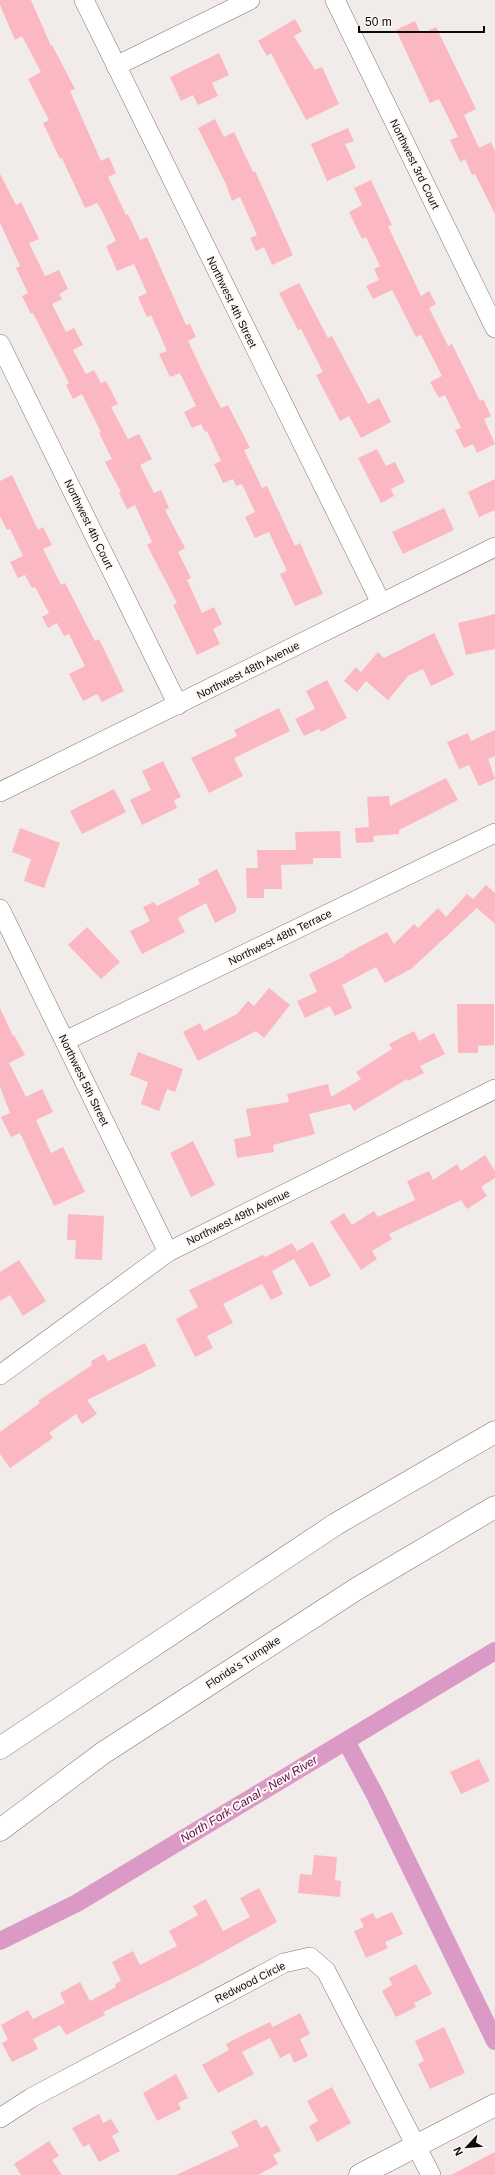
<svg xmlns="http://www.w3.org/2000/svg" width="495" height="2175" viewBox="0 0 495 2175" font-family="Helvetica,sans-serif">
  <rect width="100%" height="100%" fill="#f1ebe9"/>
  <g fill="none" stroke-linecap="round" stroke-linejoin="round">
    <!-- canal -->
    <g stroke="#db99c6" stroke-width="18">
      <path d="M346,1741L375,1795L495,2041"/>
      <path d="M0,1941L77,1903L495,1651"/>
    </g>
  </g>
  <!-- building -->
  <g fill="#fcb8c2">
    <path d="M0,0H31L51,46L52,45L75,89L70,91L101,161L109,157L116,173L108,177L126,215L128,214L140,240L147,237L186,325L190,324L196,337L188,341L206,379L221,408L228,405L250,448L244,450L262,488L267,486L295,546L300,543L323,594L295,606L280,574L287,571L269,532L255,538L245,517L255,512L242,484L236,486L233,479L223,483L214,464L221,461L207,431L205,432L201,424L192,428L184,412L196,406L180,373L170,377L159,354L167,351L151,315L147,317L138,297L147,293L134,264L117,271L106,246L116,241L102,211L97,203L85,208L62,158L60,159L43,123L49,120L28,79L41,72L22,36L15,40L0,5Z"/>
    <path d="M295,19L302,31L294,36L315,70L322,67L339,104L306,120L271,53L267,56L258,41Z"/>
    <path d="M415,21L421,34L436,27L476,109L464,115L479,148L491,142L495,151V214L475,174L472,175L465,159L460,162L450,140L458,137L439,99L430,103L396,30Z"/>
    <path d="M219,53L229,75L212,83L218,96L198,105L193,95L181,101L170,77Z"/>
    <path d="M215,119L224,137L234,132L253,172L255,171L293,255L272,265L264,247L256,251L250,238L257,235L240,197L232,201L226,184L198,128Z"/>
    <path d="M348,128L354,141L345,144L356,168L327,181L311,144Z"/>
    <path d="M0,174L16,205L21,202L39,239L29,243L45,276L59,270L68,289L59,294L62,299L52,304L66,332L74,328L83,345L73,350L86,374L94,370L101,383L106,381L118,404L111,407L128,439L139,434L152,459L140,465L154,493L161,490L169,508L165,510L185,548L178,552L191,578L187,580L202,613L214,607L222,624L213,629L220,644L197,655L173,605L177,603L147,545L152,542L135,505L127,509L119,493L121,492L105,462L112,459L99,433L101,432L82,394L73,399L66,385L69,383L33,313L31,314L22,296L28,293L16,268L20,266L0,223Z"/>
    <path d="M371,180L392,225L388,226L421,296L429,291L436,304L429,308L448,346L452,344L480,401L483,399L491,416L484,419L495,444L477,453L473,444L464,448L455,430L461,428L445,395L439,398L430,382L442,376L421,335L416,337L392,290L373,299L366,286L379,280L374,269L380,266L366,237L362,239L349,212L362,205L354,188Z"/>
    <path d="M299,283L328,338L332,336L368,404L379,398L391,422L361,438L349,416L340,421L316,375L323,372L301,329L298,330L279,293Z"/>
    <path d="M377,449L386,466L395,462L405,482L391,489L394,496L381,503L358,458Z"/>
    <path d="M12,475L38,530L43,527L52,545L43,549L61,585L65,583L95,641L99,639L124,691L102,702L97,694L83,701L69,674L85,666L69,634L64,636L57,623L48,628L42,617L49,613L35,587L32,588L25,575L18,578L10,562L23,556L10,529L7,530L0,516V481Z"/>
    <path d="M495,479V510L479,517L468,492Z"/>
    <path d="M444,508L454,530L403,554L392,532Z"/>
    <path d="M495,614V649L466,655L458,623Z"/>
    <path d="M434,633L454,675L431,686L423,669L408,676L388,700L366,681L357,692L344,681L356,667L361,672L378,652L384,658Z"/>
    <path d="M327,680L347,718L321,732L319,729L304,736L295,719L315,709L306,691Z"/>
    <path d="M279,708L290,731L234,758L243,776L209,793L191,758L237,736L234,730Z"/>
    <path d="M495,730V756L488,759L495,779L479,786L469,765L459,769L447,742L468,733L471,741Z"/>
    <path d="M163,761L181,797L174,800L177,808L142,825L130,800L151,790L142,771Z"/>
    <path d="M446,778L458,800L399,830V834L373,836L374,842L356,843L355,828L369,827L367,797L389,796L390,806Z"/>
    <path d="M114,789L126,812L82,834L70,811Z"/>
    <path d="M20,828L60,843L44,888L24,881L31,859L12,852Z"/>
    <path d="M340,831L341,858H313V864L281,865L282,889H264V898H247L246,868H258L257,850H296L295,832Z"/>
    <path d="M217,869L236,907V912L215,923L206,903L178,918L185,932L142,954L130,931L150,921L143,907L154,902L157,906L200,884L198,879Z"/>
    <path d="M486,885L495,893V924L477,908L411,969L385,983L376,967L342,985L352,1008L335,1016L330,1006L305,1018L297,1001L317,992L309,974L345,956L344,955L387,932L394,944L414,924L418,928L438,908L446,917L467,894L473,899Z"/>
    <path d="M87,927L120,962L101,979L68,945Z"/>
    <path d="M269,988L290,1005L264,1038L256,1031L198,1061L183,1032L200,1023L204,1031L237,1014L248,1001L254,1006Z"/>
    <path d="M457,1004H494V1045L478,1046V1053H458Z"/>
    <path d="M0,1008L13,1036L14,1035L25,1055L9,1063L26,1097L42,1089L53,1112L36,1120L51,1153L63,1147L85,1192L54,1206L20,1133L11,1137L1,1117L10,1113L0,1087Z"/>
    <path d="M414,1031L419,1041L434,1033L445,1054L420,1066L424,1073L408,1081L407,1079L354,1111L350,1104L309,1114L315,1134L273,1145L274,1152L237,1158L234,1139L251,1136L246,1109L289,1102L287,1094L328,1084L331,1097L361,1079L356,1072L392,1049L389,1044Z"/>
    <path d="M138,1052L183,1069L175,1092L167,1089L159,1111L141,1104L148,1082L130,1075Z"/>
    <path d="M193,1141L215,1185L191,1197L170,1153Z"/>
    <path d="M485,1155L495,1171V1178L481,1187L487,1196L467,1209L461,1200L389,1234L392,1239L372,1251L377,1259L361,1270L330,1222L344,1213L352,1225L374,1211L378,1217L415,1200L407,1181L429,1171L433,1180L457,1164L461,1171Z"/>
    <path d="M68,1214L104,1216L102,1260L75,1259L76,1240H67Z"/>
    <path d="M313,1242L331,1276L310,1287L294,1259L272,1271L283,1294L271,1300L262,1284L223,1304L233,1323L207,1336L213,1348L195,1357L176,1319L198,1307L189,1290L263,1255L265,1257L292,1243L297,1251Z"/>
    <path d="M19,1260L46,1301L23,1316L10,1295L0,1301V1272Z"/>
    <path d="M145,1343L156,1366L87,1400L97,1414L82,1424L76,1414L49,1433L53,1438L10,1468L0,1454V1432L40,1403L38,1401L92,1365L91,1361L104,1354L108,1361Z"/>
    <path d="M479,1759L490,1781L461,1794L450,1772Z"/>
    <path d="M314,1855L337,1857L335,1880L341,1881L340,1897L298,1893L300,1874L312,1875Z"/>
    <path d="M259,1888L277,1922L190,1970L103,2012L105,2015L66,2035L60,2025L33,2039L38,2049L12,2062L2,2043L8,2040L1,2025L28,2010L33,2019L65,2003L60,1993L80,1982L90,2001L116,1987L115,1984L121,1981L112,1962L133,1951L140,1965L177,1946L169,1931L198,1915L193,1906L206,1899L223,1931L250,1917L240,1898Z"/>
    <path d="M392,1912L403,1934L385,1942L388,1948L366,1958L354,1931L364,1927L360,1919L373,1913L376,1919Z"/>
    <path d="M416,1964L432,1994L414,2003L416,2007L396,2017L382,1991L392,1985L389,1978Z"/>
    <path d="M300,2013L310,2034L300,2039L308,2056L294,2063L290,2053L280,2058L270,2038L242,2052L254,2074L218,2093L202,2065L229,2050L226,2044L245,2034L270,2022L273,2027Z"/>
    <path d="M444,2027L465,2073L430,2089L418,2064L424,2061L415,2041Z"/>
    <path d="M176,2074L188,2098L178,2103L181,2109L157,2121L143,2093Z"/>
    <path d="M332,2087L351,2123L317,2142L309,2126L318,2121L307,2101Z"/>
    <path d="M99,2114L103,2123L111,2119L119,2132L112,2136L120,2151L99,2162L89,2144L83,2147L72,2128Z"/>
    <path d="M256,2119L261,2128L267,2125L281,2151L273,2155L278,2164L258,2175H176L239,2146L231,2132Z"/>
    <path d="M49,2141L59,2156L52,2160L62,2175H21L14,2164Z"/>
    <path d="M495,2152V2175H451Z"/>
  </g>
  <g fill="none" stroke-linecap="round" stroke-linejoin="round">
    <!-- minor casing -->
    <g stroke="#7c7775" stroke-width="20">
      <g id="minor">
        <path d="M84,0L381,603"/>
        <path d="M335,0L495,328"/>
        <path d="M116,66L250,0"/>
        <path d="M0,344L178,705"/>
        <path d="M0,792L495,547"/>
        <path d="M0,909L168,1252"/>
        <path d="M65,1041L495,833"/>
        <path d="M0,1375L168,1252L495,1089"/>
        <path d="M0,2118L31,2098L284,1963L310,1957L326,1971L431,2175"/>
      </g>
    </g>
    <!-- tertiary casing -->
    <g stroke="#7c7775" stroke-width="23">
      <path id="tertiary" d="M360,2175L495,2105"/>
    </g>
    <!-- motorway casing -->
    <g stroke="#7c7775" stroke-width="23">
      <g id="motorway">
        <path d="M0,1748L336,1524L495,1432"/>
        <path d="M0,1830L103,1753L358,1588L495,1507"/>
      </g>
    </g>
    <!-- minor -->
    <use href="#minor" stroke="#fff" stroke-width="19"/>
    <!-- tertiary -->
    <use href="#tertiary" stroke="#fff" stroke-width="22"/>
    <!-- motorway -->
    <use href="#motorway" stroke="#fff" stroke-width="22"/>
  </g>
  <g text-anchor="middle" stroke-width="4" stroke-linejoin="round" paint-order="stroke">
    <!-- street labels -->
    <g font-size="11" fill="#0d0b0a" stroke="#fef8f6">
      <text transform="translate(415 164) rotate(64)" y="4">Northwest 3rd Court</text>
      <text transform="translate(232 302) rotate(64)" y="4">Northwest 4th Street</text>
      <text transform="translate(89 524) rotate(64)" y="4">Northwest 4th Court</text>
      <text transform="translate(248 670) rotate(-27)" y="4">Northwest 48th Avenue</text>
      <text transform="translate(280 937) rotate(-26)" y="4">Northwest 48th Terrace</text>
      <text transform="translate(84 1080) rotate(64)" y="4">Northwest 5th Street</text>
      <text transform="translate(238 1217) rotate(-26)" y="4">Northwest 49th Avenue</text>
      <text transform="translate(243 1662) rotate(-33)" y="4">Florida's Turnpike</text>
      <text transform="translate(250 1982) rotate(-27)" y="4">Redwood Circle</text>
    </g>
    <!-- water labels -->
    <g font-size="12" font-style="italic" fill="#5c0d4b" stroke="#fef8f6">
      <text transform="translate(249 1799) rotate(-31)" y="4">North Fork Canal - New River</text>
    </g>
  </g>
  <!-- north arrow -->
  <g transform="translate(467 2147) rotate(244)" stroke="#fef8f6" stroke-width="3" paint-order="stroke">
  <path d="M0-3L7 15L0 10L-7 15Z" fill="#0d0b0a"/>
  <text y="-6" font-size="11" font-weight="bold" text-anchor="middle" fill="#0d0b0a">N</text>
  </g>
  <!-- scale -->
  <path d="M359 26v6h125v-6" fill="none" stroke="#0d0b0a" stroke-width="2"/>
  <text x="365" y="26" font-size="12" fill="#0d0b0a" stroke="#fef8f6" stroke-width="3" paint-order="stroke">50 m</text>
</svg>
